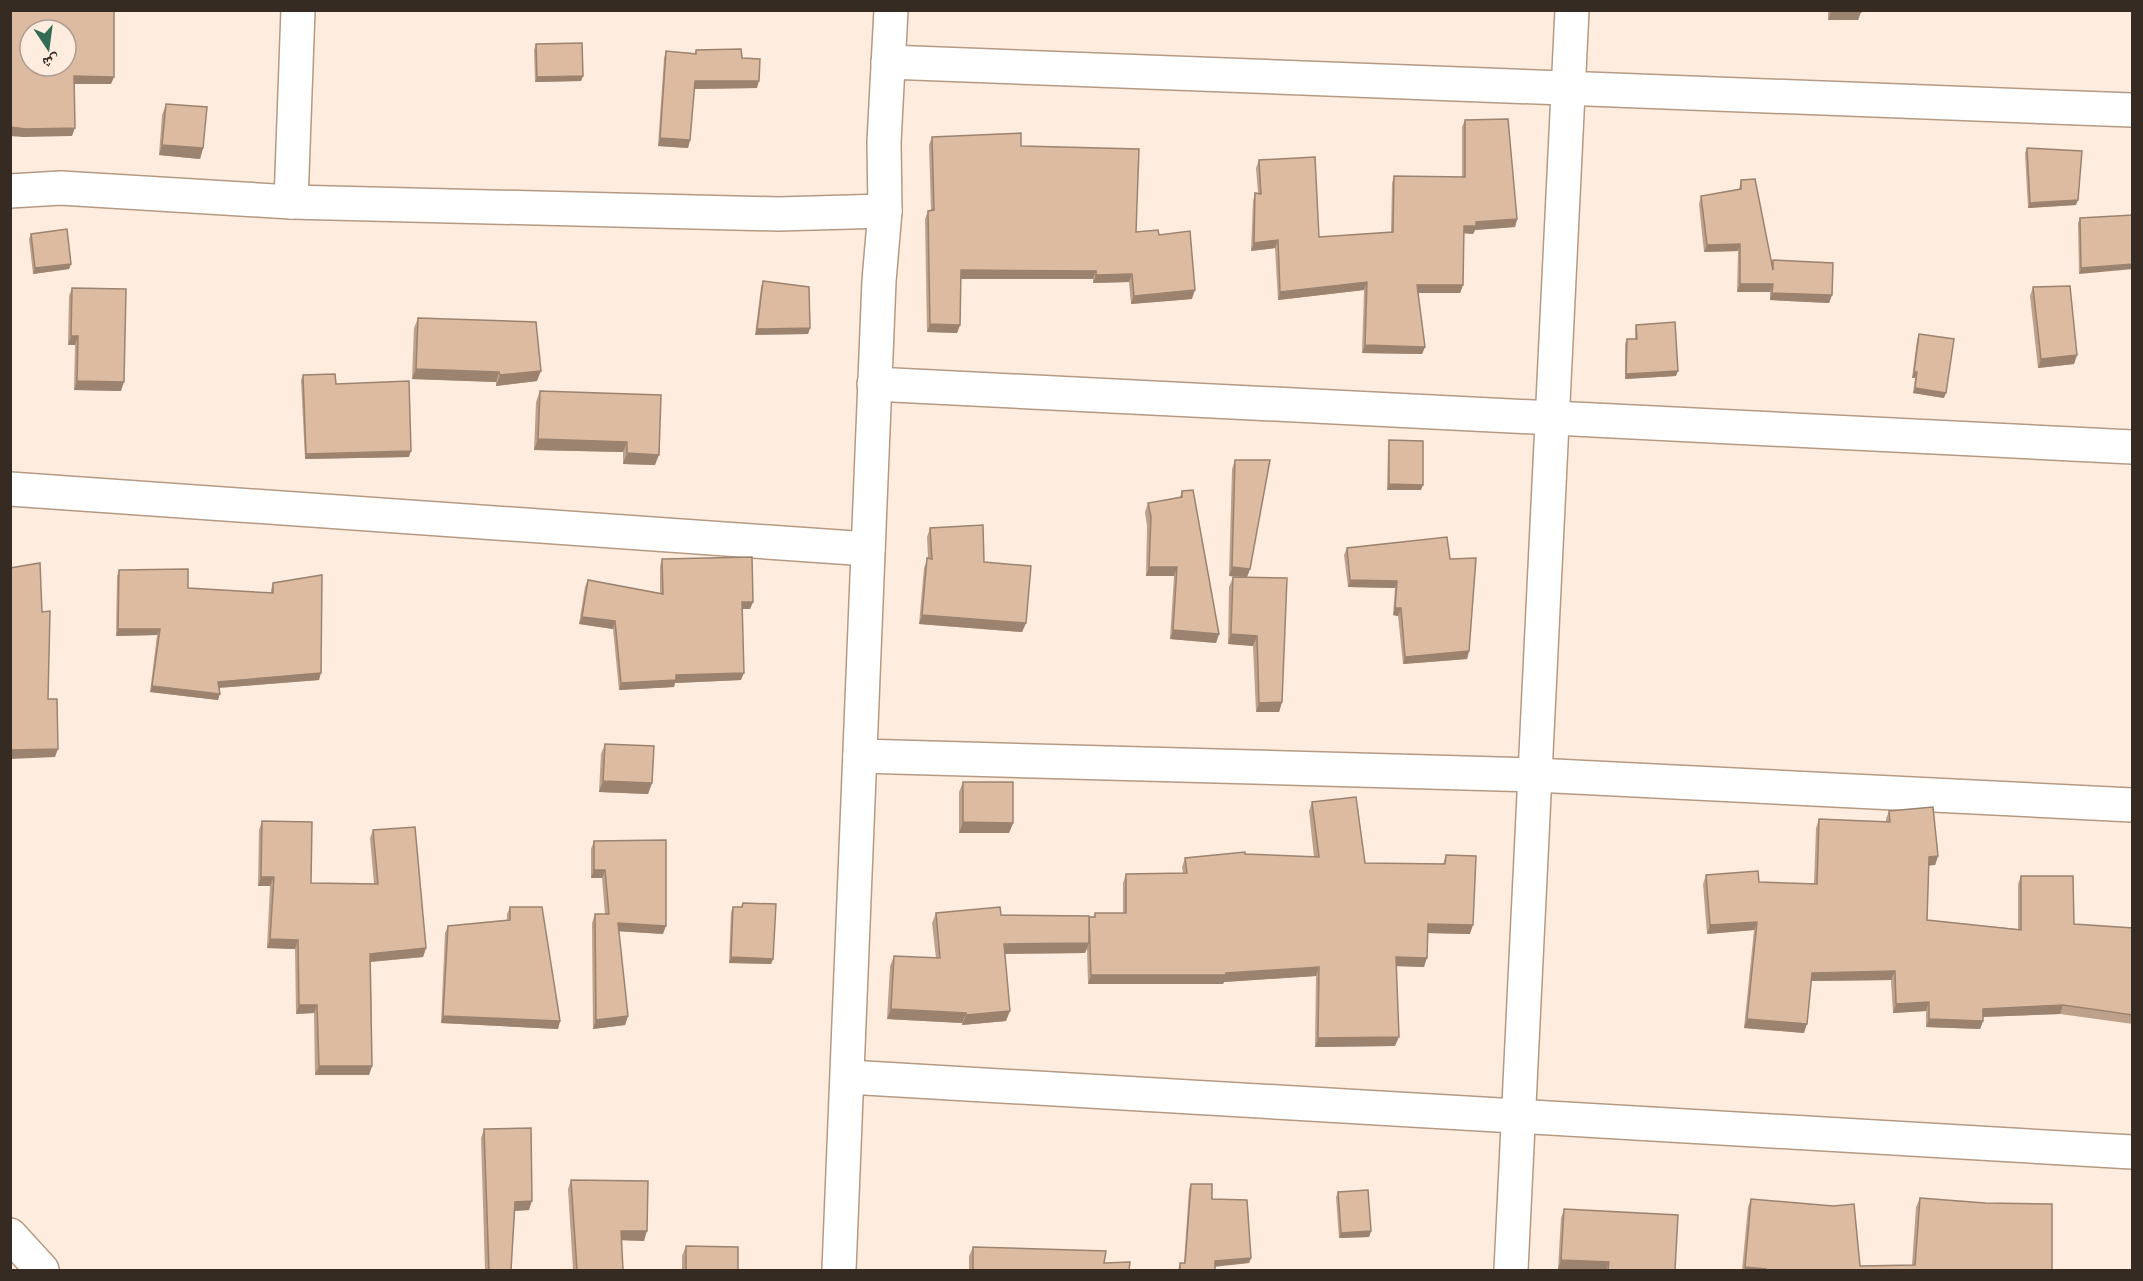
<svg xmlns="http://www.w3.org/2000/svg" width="2143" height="1281" viewBox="0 0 2143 1281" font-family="'PT Sans','Noto Naskh Arabic',sans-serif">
  <rect width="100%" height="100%" fill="#feecde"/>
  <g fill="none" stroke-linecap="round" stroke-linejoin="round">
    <!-- minor casing -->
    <g stroke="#b59a83" stroke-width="36">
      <g id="minor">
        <path d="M888,62L2132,110"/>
        <path d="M10,191L61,188L291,202L778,214L885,211L884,142L891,10"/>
        <path d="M291,202L298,10"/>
        <path d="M874,384L2132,447"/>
        <path d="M10,489L868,549"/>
        <path d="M860,756L1535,775L2132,805"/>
        <path d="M848,1077L2132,1152"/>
        <path d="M10,1235L42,1270"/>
        <path d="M839,1270L879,281L885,211"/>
        <path d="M1511,1270L1572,10"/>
      </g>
    </g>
    <!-- minor -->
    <use href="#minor" stroke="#fff" stroke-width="33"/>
  </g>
  <!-- wall -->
  <g fill="#bea18a">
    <path d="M1828,10H1861V12L1858,20H1828Z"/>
    <path d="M536,44L583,76L581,81L535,82L534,50Z"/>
    <path d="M696,50L742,58L757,88L694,89L690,140L688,148L658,146L664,58L666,51L695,53Z"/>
    <path d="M166,104L203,148L200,159L159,155L162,115Z"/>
    <path d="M1465,120L1517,219L1515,227L1475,230L1473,234L1464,233L1463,285L1460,293H1418L1425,347L1422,354L1362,353L1364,290L1278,300L1275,248L1251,251L1253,201L1255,193H1258L1256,168L1259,160L1319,237L1391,232L1392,183L1394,176L1462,177V127Z"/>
    <path d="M932,137L1021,146L1136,232L1159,235L1192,299L1131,304L1129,282L1093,283V279H961L960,325L957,333L927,332L925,219L928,211L931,210L929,145Z"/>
    <path d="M2027,148L2076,205L2028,208L2025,153Z"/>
    <path d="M1741,180L1772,264L1773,260L1832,295L1829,303L1770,300V292H1737L1738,251L1704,252L1699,204L1701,196L1739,189Z"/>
    <path d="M2133,215L2079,274L2078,223L2080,218Z"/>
    <path d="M31,234L71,264L69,269L33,274L29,239Z"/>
    <path d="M763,281L810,328L808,334L755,335L761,287Z"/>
    <path d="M2033,287L2077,355L2074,364L2038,368L2030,296Z"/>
    <path d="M72,288L121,391L74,390L75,345H68L69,296Z"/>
    <path d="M418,318L537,381L496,386V382L412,379L414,328Z"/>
    <path d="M1636,325L1676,376L1625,379V344L1627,339H1635V330Z"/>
    <path d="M1919,334L1944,398L1913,393L1915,378H1912L1917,340Z"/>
    <path d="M303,375L336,384L409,457L305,459L301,380Z"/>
    <path d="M540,391L661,395L655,465L623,464V452L534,450L536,402Z"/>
    <path d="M1389,440L1421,490H1387L1388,446Z"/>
    <path d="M1235,460L1250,569L1247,577L1282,702L1279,712H1256L1253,646L1228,644L1229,587L1233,577H1245L1229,576L1232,469Z"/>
    <path d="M1182,491L1219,634L1216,643L1170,639L1174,576H1146L1147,526L1145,512L1148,503L1180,497Z"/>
    <path d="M930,528L984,562L1026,623L1022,632L919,624L924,568L928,558L927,537Z"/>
    <path d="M1347,548L1450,559L1469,651L1467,659L1403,664L1398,616L1393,615L1395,588L1348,587L1344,555Z"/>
    <path d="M662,559L753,602L750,609H742L741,680L675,683L674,687L619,690L613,629L579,624L585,587L588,580L660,593V566Z"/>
    <path d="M119,570L188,588L271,593V590L273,583L319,680L219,688L218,700L150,692L157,635L116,636L117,576Z"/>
    <path d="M605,744L652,783L648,794L599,792L601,754Z"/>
    <path d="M963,782L1013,823L1009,833H959V792Z"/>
    <path d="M1312,802L1365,863L1443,864L1446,855L1470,934L1428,933L1424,967L1396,966L1395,1046L1315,1047L1316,976L1224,982L1223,984H1088L1087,949L1085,953L1005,954L1006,1021L962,1025V1023L887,1019L890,966L894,956L936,958L932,923L936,913L1094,917L1095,913H1123V883L1126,874L1183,873L1182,867L1185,858L1245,854L1314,857L1309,811Z"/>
    <path d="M1889,811L1938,856L1935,865H1929L1927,920L2018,929V884L2021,876L2074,924L2133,928V1024L2060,1014L1983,1017V1021L1980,1029L1926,1027V1011L1893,1013L1891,980L1812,981L1804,1033L1744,1028L1754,930L1707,934L1703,884L1706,875L1759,882L1814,884L1816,828L1819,819L1886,822V819Z"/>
    <path d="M262,821L311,883L374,884L370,838L373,830L426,948L423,957L371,962L372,1066L369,1075H315L314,1013L296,1014L295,949L267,948L270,886H258L259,830Z"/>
    <path d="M594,841L663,934L618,931L628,1016L625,1025L593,1029L592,923L595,914H605L602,878H591V849Z"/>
    <path d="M743,903L773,959L771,964L729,963L731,912L733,907H741Z"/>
    <path d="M510,907L560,1021L558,1029L441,1023L445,933L448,926L507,920V914Z"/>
    <path d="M484,1129L529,1210L515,1211L511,1270H485L481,1138Z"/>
    <path d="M571,1180L644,1241L621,1240L623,1270H573L568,1189Z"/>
    <path d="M1191,1184L1212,1199L1251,1258L1249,1263L1215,1266V1270H1178L1180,1263H1184L1189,1189Z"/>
    <path d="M1338,1192L1371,1231L1369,1237L1339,1238L1336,1197Z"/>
    <path d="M1920,1198L2052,1270H1742L1748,1207L1751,1199L1860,1266L1912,1265L1916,1207Z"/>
    <path d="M1564,1209L1675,1270H1582L1558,1269L1561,1218Z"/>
    <path d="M686,1246L738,1270H682V1256Z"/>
    <path d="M973,1247L1104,1263L1129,1270H969V1256Z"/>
  </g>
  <!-- shaded-wall -->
  <g fill="#9b8370">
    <path d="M1831,12H1861L1858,20H1828Z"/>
    <path d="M74,76L114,77L111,84H71Z"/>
    <path d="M583,76L581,81L535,82L537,77Z"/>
    <path d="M695,81H759L757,88L692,89Z"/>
    <path d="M10,127L75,128L72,136L23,137L10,136Z"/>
    <path d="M660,138L690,140L688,148L658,146Z"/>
    <path d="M162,145L203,148L200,159L159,155Z"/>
    <path d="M2078,200L2076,205L2028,208L2030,203Z"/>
    <path d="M1517,219L1515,227L1475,230L1473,234L1461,233L1464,226L1476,222Z"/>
    <path d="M1278,240L1275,248L1251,251L1254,243Z"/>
    <path d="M1740,244L1738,251L1704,252L1707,245Z"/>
    <path d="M71,264L69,269L33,274L35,268Z"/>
    <path d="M2133,264V269L2079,274L2081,268Z"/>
    <path d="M961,270L1096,271L1093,279H958Z"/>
    <path d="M1132,274L1129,282L1093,283L1096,275Z"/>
    <path d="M1367,282L1364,290L1278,300L1280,292Z"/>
    <path d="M1740,284H1773L1770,292H1737Z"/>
    <path d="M1417,285H1463L1460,293H1414Z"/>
    <path d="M1195,290L1192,299L1131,304L1134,296Z"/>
    <path d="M1772,293L1832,295L1829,303L1770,300Z"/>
    <path d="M930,324L960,325L957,333L927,332Z"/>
    <path d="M810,328L808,334L755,335L757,329Z"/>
    <path d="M71,336H78L75,345H68Z"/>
    <path d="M1365,345L1425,347L1422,354L1362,353Z"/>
    <path d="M2077,355L2074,364L2038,368L2041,359Z"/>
    <path d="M416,369L499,372L496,382L412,379Z"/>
    <path d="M541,371L537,381L496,386L500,375Z"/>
    <path d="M1678,371L1676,376L1625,379L1626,374Z"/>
    <path d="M1914,372H1917L1915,378H1912Z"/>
    <path d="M77,381L124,382L121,391L74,390Z"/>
    <path d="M1915,388L1946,393L1944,398L1913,393Z"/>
    <path d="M538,439L627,442L623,452L534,450Z"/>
    <path d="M411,451L409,457L305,459L306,454Z"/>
    <path d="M627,453L659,455L655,465L623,464Z"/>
    <path d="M1389,484L1423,485L1421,490H1387Z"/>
    <path d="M1149,567H1177L1174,576H1146Z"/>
    <path d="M1232,567L1250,569L1247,577L1229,576Z"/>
    <path d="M1350,580L1397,581L1395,588L1348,587Z"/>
    <path d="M742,602H753L750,609H739Z"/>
    <path d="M1395,608H1401L1398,616L1393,615Z"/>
    <path d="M922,615L1026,623L1022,632L919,624Z"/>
    <path d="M582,617L615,621L613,629L579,624Z"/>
    <path d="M118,629H160L157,635L116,636Z"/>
    <path d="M1173,630L1219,634L1216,643L1170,639Z"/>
    <path d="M1231,634L1257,636L1253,646L1228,644Z"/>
    <path d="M1469,651L1467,659L1403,664L1405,657Z"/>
    <path d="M321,673L319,680L216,688L218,682Z"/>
    <path d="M744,673L741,680L675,683L674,687L619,690L621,683L676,675Z"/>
    <path d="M152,686L220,694L218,700L150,692Z"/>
    <path d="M1282,702L1279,712H1256L1259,703Z"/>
    <path d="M58,749L55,757L10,759V750Z"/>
    <path d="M603,781L652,783L648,794L599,792Z"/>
    <path d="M963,822L1013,823L1009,833H959Z"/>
    <path d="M1938,856L1935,865L1926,866L1929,857Z"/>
    <path d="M594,870H605L602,878H591Z"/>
    <path d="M261,877H274L270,886H258Z"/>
    <path d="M1757,922L1754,930L1707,934L1710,925Z"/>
    <path d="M618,923L666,926L663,934L615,931Z"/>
    <path d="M1428,924L1473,925L1470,934L1425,933Z"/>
    <path d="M270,939L298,940L295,949L267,948Z"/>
    <path d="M1089,943L1085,953L1000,954L1004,944Z"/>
    <path d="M426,948L423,957L367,962L370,954Z"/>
    <path d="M731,957L773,959L771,964L729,963Z"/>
    <path d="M1396,957L1427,958L1424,967L1393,966Z"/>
    <path d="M1319,967L1316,976L1224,982L1223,984H1088L1091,975L1226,973Z"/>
    <path d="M1895,971L1891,980L1809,981L1812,973Z"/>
    <path d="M1929,1002L1926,1011L1893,1013L1896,1004Z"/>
    <path d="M299,1005H317L314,1013L296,1014Z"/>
    <path d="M2063,1005L2060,1014L1980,1017L1983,1009Z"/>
    <path d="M891,1009L966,1013L962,1023L887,1019Z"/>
    <path d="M1010,1011L1006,1021L962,1025L966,1015Z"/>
    <path d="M443,1016L560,1021L558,1029L441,1023Z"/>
    <path d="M628,1016L625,1025L593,1029L596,1020Z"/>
    <path d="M1747,1019L1807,1024L1804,1033L1744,1028Z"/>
    <path d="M1929,1019L1983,1021L1980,1029L1926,1027Z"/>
    <path d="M1399,1037L1395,1046L1315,1047L1318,1038Z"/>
    <path d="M319,1066H372L369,1075H315Z"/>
    <path d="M532,1201L529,1210L512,1211L515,1202Z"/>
    <path d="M621,1231H647L644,1241L617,1240Z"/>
    <path d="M1371,1231L1369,1237L1339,1238L1341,1233Z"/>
    <path d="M1251,1258L1249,1263L1213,1267L1215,1261Z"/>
    <path d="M1561,1260L1609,1262L1606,1270L1558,1269Z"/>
    <path d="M1745,1267L1766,1269V1270H1744Z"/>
  </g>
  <!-- building -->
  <g fill="#ddbba0" stroke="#9b8370" stroke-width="1.5" fill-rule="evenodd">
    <path d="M10,10H114V77L74,76L75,128L26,129L10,127ZM30,30H66V66H30Z"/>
    <rect x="1831" y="10" width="30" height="2"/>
    <path d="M582,43L583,76L537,77L536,44Z"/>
    <path d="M741,49L742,58L760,59L759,81H695L690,140L660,138L666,51L696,54V50Z"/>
    <path d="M166,104L207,107L203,148L162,145Z"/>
    <path d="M1508,119L1517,219L1476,222V226H1464L1463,285H1417L1425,347L1365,345L1367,282L1280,292L1278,240L1254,243L1255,193L1261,194L1259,160L1315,157L1319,237L1393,232L1394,176L1465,177V120Z"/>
    <path d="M1021,133V146L1139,149L1136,232L1158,230L1159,235L1190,231L1195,290L1134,296L1132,274L1096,275V271L961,270L960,325L930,324L928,211L934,210L932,137Z"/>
    <path d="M2027,148L2082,151L2078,200L2030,203Z"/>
    <path d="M1755,179L1773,270V260L1833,263L1832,295L1772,293L1773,284H1740V244L1707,245L1701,196L1741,189V180Z"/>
    <path d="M2133,215V264L2081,268L2080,218Z"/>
    <path d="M67,229L71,264L35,268L31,234Z"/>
    <path d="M763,281L809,287L810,328L757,329Z"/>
    <path d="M2070,286L2077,355L2041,359L2033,287Z"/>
    <path d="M72,288L126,289L124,382L77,381L78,336H71Z"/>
    <path d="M418,318L536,322L541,371L500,375L499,372L416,369Z"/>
    <path d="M1675,322L1678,371L1626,374L1627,339H1637L1636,325Z"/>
    <path d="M1919,334L1954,339L1946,393L1915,388L1917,372H1914Z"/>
    <path d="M335,374L336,384L409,381L411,451L306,454L303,375Z"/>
    <path d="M540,391L661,395L659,455L627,453V442L538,439Z"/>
    <path d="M1389,440L1423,441V485L1389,484Z"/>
    <path d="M1235,460H1270L1250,569L1232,567Z"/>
    <path d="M1193,490L1219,634L1173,630L1177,567H1149L1151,517L1148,503L1182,497V491Z"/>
    <path d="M983,525L984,562L1031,566L1026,623L922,615L927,558L932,559L930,528Z"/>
    <path d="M1447,537L1450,559L1476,558L1469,651L1405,657L1401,608H1395L1397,581L1350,580L1347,548Z"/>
    <path d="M752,557L753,602H742L744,673L676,675V680L621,683L615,621L582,617L588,580L663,594L662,559Z"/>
    <path d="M40,563L42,612L50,611L48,699H57L58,749L10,750V568Z"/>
    <path d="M188,569V588L273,593V583L322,575L321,673L218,682L220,694L152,686L160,629H118L119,570Z"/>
    <path d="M1233,577L1287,578L1282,702L1259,703L1257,636L1231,634Z"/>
    <path d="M605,744L654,746L652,783L603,781Z"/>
    <path d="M963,782H1013V823L963,822Z"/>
    <path d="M1356,797L1365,863L1445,864L1446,855L1476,856L1473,925L1428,924L1427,958L1396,957L1399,1037L1318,1038L1319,967L1226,973V975H1091L1089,917H1095V913H1126V874L1187,873L1185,858L1245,852V854L1319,857L1312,802Z"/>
    <path d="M1933,807L1938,856L1929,857L1927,920L2021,930V876H2073L2074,924L2133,928V1015L2063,1005L1983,1009V1021L1929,1019V1002L1896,1004L1895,971L1812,973L1807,1024L1747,1019L1757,922L1710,925L1706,875L1758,871L1759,882L1817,884L1819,819L1890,822L1889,811Z"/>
    <path d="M262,821L312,822L311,883L378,884L373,830L415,827L426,948L370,954L372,1066H319L317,1005H299L298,940L270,939L274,877H261Z"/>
    <path d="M666,840V926L618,923L628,1016L596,1020L595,914H609L605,870H594V841Z"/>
    <path d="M743,903L776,904L773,959L731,957L733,907H742Z"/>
    <path d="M510,907H542L560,1021L443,1016L448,926L510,920Z"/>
    <path d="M1000,907L1001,915L1089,916V943L1004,944L1010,1011L966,1015V1013L891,1009L894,956L940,958L936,913Z"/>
    <path d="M531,1128L532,1201L515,1202L511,1270H489L484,1129Z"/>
    <path d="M571,1180L648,1181L647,1231H621L623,1270H577Z"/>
    <path d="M1191,1184H1212V1199L1247,1200L1251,1258L1215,1261V1270H1180V1263H1185Z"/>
    <path d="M1368,1190L1371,1231L1341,1233L1338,1192Z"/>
    <path d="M1920,1198L1985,1203L2052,1204V1270H1766V1269L1745,1267L1751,1199L1833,1206L1854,1204L1860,1266L1915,1265Z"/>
    <path d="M1564,1209L1678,1215L1675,1270H1608L1609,1262L1561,1260Z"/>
    <path d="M686,1246L738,1247V1270H686Z"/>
    <path d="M973,1247L1106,1251L1104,1263L1130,1262L1129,1270H973Z"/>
  </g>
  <!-- border -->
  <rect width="2143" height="1281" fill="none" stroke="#362b22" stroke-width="24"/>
  <!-- north arrow -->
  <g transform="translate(48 48) rotate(167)"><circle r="28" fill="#feecde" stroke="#ae9f93" stroke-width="1.5"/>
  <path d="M0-4.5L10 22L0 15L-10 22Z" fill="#326c54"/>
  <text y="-9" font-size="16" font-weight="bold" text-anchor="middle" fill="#362b22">ش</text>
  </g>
</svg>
